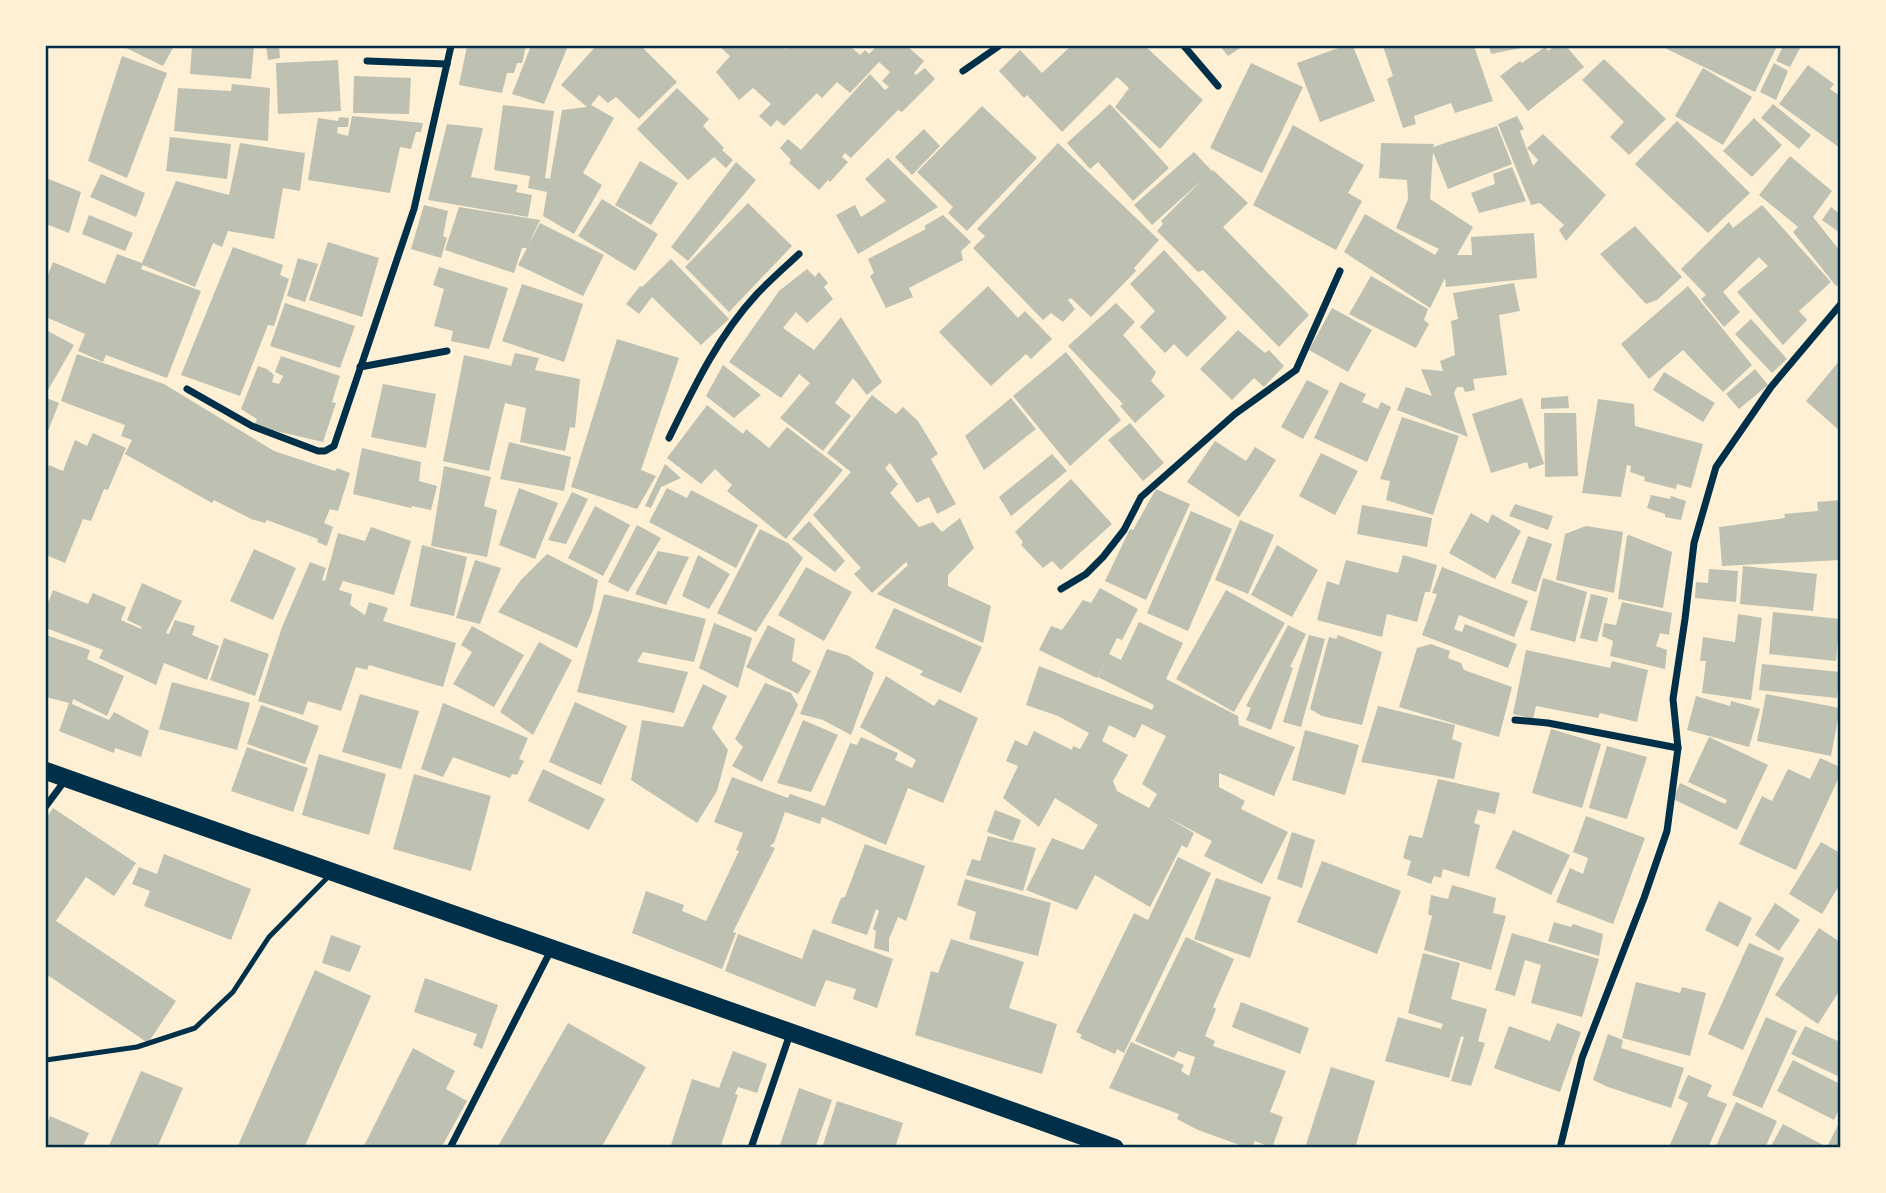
<svg xmlns="http://www.w3.org/2000/svg" width="1886" height="1193" viewBox="0 0 1886 1193" font-family="Literata,serif">
  <rect width="100%" height="100%" fill="#fdf0d5"/>
  <!-- building -->
  <g fill="#bec0b2" fill-rule="evenodd">
    <path d="M122,46H174L163,66Z"/>
    <path d="M192,46H254L251,79L190,74Z"/>
    <path d="M266,46H279L280,58L268,60Z"/>
    <path d="M467,46H526L522,63H517L514,73H507L502,93L459,85Z"/>
    <path d="M531,46H568L544,104L512,94Z"/>
    <path d="M596,46H641L677,82L639,119L616,97L608,103L599,95L591,105L614,118L583,173L602,185L574,234L543,216L547,192L528,188L530,176L494,170L503,105L554,111L545,178L550,179L562,110L587,107L561,85Z"/>
    <path d="M719,46H783L786,49L790,46H850L860,55L865,50L869,54L877,46H907L924,61L914,73L916,75L925,68L935,79L902,112L898,110L851,158L845,153L842,157L848,162L830,182L828,180L819,190L789,163L791,160L780,148L788,139L801,150L870,74L885,90L889,87L882,81L890,72L879,62L850,93L837,82L822,98L817,93L784,126L777,120L771,127L759,116L771,104L753,88L739,100L716,72L730,56Z"/>
    <path d="M1071,46H1145L1203,100L1160,149L1115,107L1129,88L1117,77L1062,132L1027,95L1024,98L999,71L1020,50L1042,73Z"/>
    <path d="M1220,46H1243L1228,56Z"/>
    <path d="M1344,46H1353L1375,101L1320,122L1297,63Z"/>
    <path d="M1383,46H1474L1493,101L1455,113L1451,103L1414,116L1416,124L1403,128L1387,79L1393,76Z"/>
    <path d="M1489,46H1526V47L1491,54Z"/>
    <path d="M1555,46H1566L1584,67L1528,111L1500,76L1520,61L1522,63L1545,47L1548,51Z"/>
    <path d="M1661,46H1777L1755,92Z"/>
    <path d="M1783,46H1801L1790,67L1776,61Z"/>
    <path d="M122,56L167,73L127,178L88,161Z"/>
    <path d="M1604,59L1666,119L1629,155L1610,137L1624,122L1582,80Z"/>
    <path d="M338,60L341,111L278,114L276,63Z"/>
    <path d="M1251,63L1303,87L1262,173L1210,148Z"/>
    <path d="M1774,63L1788,71L1776,100L1760,92Z"/>
    <path d="M1808,65L1834,84L1830,89L1840,96V148L1779,104Z"/>
    <path d="M1703,68L1752,97L1723,145L1675,116Z"/>
    <path d="M354,76L411,78L409,114L353,113Z"/>
    <path d="M232,84L270,88L268,141L174,131L178,88L231,91Z"/>
    <path d="M677,88L709,119L703,126L724,148L722,150L733,160L726,168L714,157L688,180L637,129Z"/>
    <path d="M1110,104L1169,168L1133,201L1098,162L1090,169L1067,143Z"/>
    <path d="M1773,104L1811,135L1799,149L1761,118Z"/>
    <path d="M982,106L1037,158L967,231L948,213L953,207L917,172Z"/>
    <path d="M352,116L423,123L421,132H416L411,149L400,147L390,193L308,180L318,118L338,121L339,117L349,118L348,127H338L337,133L348,136Z"/>
    <path d="M1517,116L1524,129L1520,131L1533,166L1538,160L1527,148L1543,134L1606,195L1566,241L1559,230L1564,225L1540,203L1531,205L1498,124Z"/>
    <path d="M1754,118L1782,145L1752,177L1723,151Z"/>
    <path d="M1677,121L1750,193L1708,233L1635,164Z"/>
    <path d="M447,124L483,128L471,177L518,185L516,192L532,195L528,217L428,200Z"/>
    <path d="M1293,125L1364,165L1348,193L1362,201L1336,250L1253,205Z"/>
    <path d="M1497,126L1512,164L1448,189L1433,152L1430,199L1473,227L1457,255H1472L1471,237L1534,233L1537,278L1446,287L1445,278L1430,308L1344,252L1365,214L1435,255L1439,249L1396,228L1408,199L1407,180L1379,178L1381,143L1434,144L1433,147Z"/>
    <path d="M924,129L940,146L912,175L895,157Z"/>
    <path d="M170,137L231,144L227,179L166,171Z"/>
    <path d="M240,143L305,153L300,191L283,188L274,239L228,231L222,247L213,243L195,287L143,265L141,269L201,291L167,378L106,355L103,362L78,351L85,334L46,317V280L53,262L105,284L117,254L142,263L176,181L229,195Z"/>
    <path d="M1058,143L1159,240L1134,268L1136,271L1091,317L1071,298L1068,300L1075,309L1063,322L1051,313L1043,320L973,248L985,236L977,229Z"/>
    <path d="M1194,152L1212,171L1213,170L1248,203L1223,227L1309,315L1279,347L1203,270L1198,272L1157,231L1163,224L1161,221L1202,180L1152,225L1134,205Z"/>
    <path d="M1790,156L1832,191L1813,217L1840,251V283L1836,286L1793,232L1798,227L1759,195Z"/>
    <path d="M888,158L938,207L858,254L836,215L855,205L861,217L886,201L865,179Z"/>
    <path d="M640,161L678,183L651,225L615,205Z"/>
    <path d="M736,162L756,180L688,261L671,247Z"/>
    <path d="M1512,167L1526,201L1479,213L1471,193L1495,184L1493,174Z"/>
    <path d="M101,174L145,193L136,217L90,197Z"/>
    <path d="M46,178L81,192L69,233L46,224Z"/>
    <path d="M602,199L658,234L635,271L578,236Z"/>
    <path d="M748,203L792,246L729,312L685,267Z"/>
    <path d="M424,205L448,211L443,236L447,238L441,258L411,249Z"/>
    <path d="M1762,205L1831,282L1799,311L1807,320L1783,345L1737,292L1768,266L1759,257L1723,292L1740,312L1724,327L1701,299L1706,295L1681,269L1729,222L1733,228Z"/>
    <path d="M459,207L540,220L528,246L540,223L604,255L583,296L518,265L527,248H522L514,273L445,250Z"/>
    <path d="M1831,207L1840,214V233L1822,220Z"/>
    <path d="M89,215L133,233L125,251L82,234Z"/>
    <path d="M943,215L971,242L961,251L963,260L909,288L913,297L886,308L870,276L874,273L868,259L926,229L924,226Z"/>
    <path d="M1635,226L1682,277L1657,300L1646,304L1600,254Z"/>
    <path d="M328,242L379,258L362,317L309,300Z"/>
    <path d="M233,247L283,265L280,275L289,279L274,326L268,325L240,396L181,375Z"/>
    <path d="M1164,250L1227,318L1187,357L1174,344L1165,353L1140,327L1155,311L1130,284Z"/>
    <path d="M298,258L318,264L305,302L287,296Z"/>
    <path d="M671,259L729,319L701,345L652,297L639,314L626,304L640,286L642,287Z"/>
    <path d="M439,267L508,288L489,349L451,341L453,331L434,326L444,289L433,285Z"/>
    <path d="M807,269L815,277L819,272L828,283L824,287L833,299L807,323L796,312L783,328L814,350L841,317L882,382L867,395L853,378L835,403L851,416L823,451L780,418L810,383L799,374L781,398L729,362L779,291Z"/>
    <path d="M1371,276L1428,309L1424,320L1429,324L1416,348L1349,314Z"/>
    <path d="M1514,283L1520,311L1499,315L1507,375L1473,379L1475,390L1465,392L1463,387H1457L1454,393L1468,437L1397,410L1406,387L1432,396L1421,369L1443,371L1440,361L1455,355L1451,321L1458,319L1453,293Z"/>
    <path d="M522,284L583,304L564,362L502,341Z"/>
    <path d="M988,286L1018,318L1025,311L1052,339L1031,359L1026,354L991,386L939,332Z"/>
    <path d="M1688,286L1752,365L1723,392L1683,350L1649,379L1621,344Z"/>
    <path d="M285,303L355,326L340,368L270,346Z"/>
    <path d="M1116,303L1135,322L1123,335L1156,372L1151,381L1165,396L1135,423L1120,406L1123,404L1068,346Z"/>
    <path d="M1332,308L1372,330L1348,372L1309,350Z"/>
    <path d="M1751,319L1787,359L1772,373L1735,334Z"/>
    <path d="M46,330L74,345L48,390L46,389Z"/>
    <path d="M1238,330L1265,353L1269,350L1284,366L1264,387L1254,378L1232,400L1200,369Z"/>
    <path d="M617,339L679,358L641,470L656,476L637,509L571,487Z"/>
    <path d="M1066,352L1121,420L1070,466L1013,396Z"/>
    <path d="M515,353L539,358L535,370L580,379L575,428L570,427L565,451L520,442L526,408L505,403L489,471L443,461L464,355L511,366Z"/>
    <path d="M77,354L164,384L274,451L335,471L337,468L350,473L338,511L330,509L324,523L333,527L327,546L317,542L318,539L267,520L265,523L251,519L214,500L212,503L125,454L132,440L121,436L125,425L61,401Z"/>
    <path d="M281,356L340,376L332,402L336,403L323,442L263,428L255,424L257,419L241,409L258,366L267,369L274,375L272,382L279,384L283,376L275,372Z"/>
    <path d="M1840,360V431L1806,401Z"/>
    <path d="M723,365L761,395L734,418L706,396Z"/>
    <path d="M1755,369L1768,385L1739,409L1726,394Z"/>
    <path d="M1664,372L1715,403L1703,422L1653,390Z"/>
    <path d="M1307,380L1329,391L1303,439L1281,427Z"/>
    <path d="M1340,382L1366,394L1362,402L1378,409L1381,402L1391,407L1367,462L1314,438Z"/>
    <path d="M383,384L436,394L426,448L371,437Z"/>
    <path d="M872,395L896,414L903,407L918,421L938,454L931,459L956,504L937,514L929,497L917,503L890,463L885,468L898,484L890,493L919,527L933,522L942,532L960,518L974,548L948,575V586L991,606L983,643L877,594L908,565L906,562L872,593L854,574L861,568L813,515L851,472L827,453Z"/>
    <path d="M1568,396L1569,408L1541,409V398Z"/>
    <path d="M46,398L59,403L46,436Z"/>
    <path d="M1011,398L1036,429L984,470L965,436Z"/>
    <path d="M1522,398L1544,464L1529,469L1527,462L1491,473L1472,414Z"/>
    <path d="M1598,399L1634,404L1635,426L1703,444L1691,488L1677,484L1676,489L1644,481L1645,477L1630,472L1631,466L1627,465L1621,497L1582,493Z"/>
    <path d="M707,405L743,434L746,429L769,448L787,427L843,470L786,539L727,491L732,485L715,469L701,484L667,458Z"/>
    <path d="M1544,413H1576L1578,476L1545,477Z"/>
    <path d="M1402,417L1459,436L1433,515L1386,500L1390,481L1380,479Z"/>
    <path d="M1130,423L1164,463L1143,481L1108,440Z"/>
    <path d="M93,433L126,448L108,490L104,489L91,521L83,519L65,563L46,555V473L49,465L63,471L75,440L87,446Z"/>
    <path d="M1215,441L1246,461L1255,447L1276,460L1239,517L1187,482Z"/>
    <path d="M509,442L571,457L564,491L500,479Z"/>
    <path d="M362,448L421,462L419,481L437,486L431,510L412,506L411,508L353,494Z"/>
    <path d="M1321,453L1358,471L1335,515L1299,496Z"/>
    <path d="M1052,454L1067,471L1011,516L999,497Z"/>
    <path d="M665,464L681,478L661,487L651,508L645,506Z"/>
    <path d="M444,466L491,477L484,506L497,510L487,557L431,546Z"/>
    <path d="M1071,479L1112,524L1061,570L1052,561L1043,568L1021,545L1023,542L1015,532Z"/>
    <path d="M519,488L558,503L535,559L499,545Z"/>
    <path d="M667,488L687,498L691,490L758,525L736,568L649,522Z"/>
    <path d="M1156,489L1190,504L1146,600L1105,581L1130,529L1133,530Z"/>
    <path d="M572,492L588,499L566,544L548,540Z"/>
    <path d="M1651,495L1670,499L1671,496L1686,501L1681,520L1665,517V514L1647,508Z"/>
    <path d="M1840,500V560L1722,566L1719,527L1785,518L1784,514L1818,511L1817,502Z"/>
    <path d="M1515,504L1553,516L1548,530L1509,516Z"/>
    <path d="M1362,505L1432,518L1427,547L1357,534Z"/>
    <path d="M595,506L630,525L603,576L568,558Z"/>
    <path d="M1191,511L1232,529L1188,631L1147,613Z"/>
    <path d="M1471,513L1488,523L1492,514L1521,531L1495,579L1449,553Z"/>
    <path d="M1240,520L1274,535L1248,594L1215,580Z"/>
    <path d="M809,521L845,561L835,572L792,539Z"/>
    <path d="M637,525L661,538L628,592L608,582Z"/>
    <path d="M1586,526L1623,532L1614,593L1556,580L1565,534Z"/>
    <path d="M371,527L411,541L394,595L343,581L339,590L352,594L350,605L365,615L369,602L388,608L383,621L456,643L443,687L369,665L367,670L356,667L341,711L308,701L303,715L258,701L282,627L310,562L326,568L322,580L325,581L338,533L365,541Z"/>
    <path d="M760,529L788,543L803,558L756,632L717,613Z"/>
    <path d="M1629,535L1672,552L1663,608L1618,599L1627,536Z"/>
    <path d="M1528,536L1552,544L1536,592L1511,583Z"/>
    <path d="M422,545L467,557L454,616L410,606Z"/>
    <path d="M1277,545L1318,570L1292,617L1251,595Z"/>
    <path d="M254,549L296,568L273,620L230,601Z"/>
    <path d="M658,551L689,557L666,605L635,594Z"/>
    <path d="M547,554L598,580L592,612L577,648L498,612L521,580Z"/>
    <path d="M698,555L730,574L709,609L682,596Z"/>
    <path d="M1403,555L1437,565L1430,592H1425L1417,622L1387,614L1382,637L1317,620L1327,581L1339,585L1346,560L1398,573Z"/>
    <path d="M475,560L501,568L480,624L456,618Z"/>
    <path d="M1743,566L1817,574L1813,611L1740,604Z"/>
    <path d="M806,567L852,592L824,641L778,615Z"/>
    <path d="M1442,567L1528,601L1514,637L1459,615L1454,629L1462,632L1465,624L1517,644L1508,668L1422,635L1437,594L1432,593Z"/>
    <path d="M1709,569L1738,571L1736,602L1695,598L1696,582L1708,583Z"/>
    <path d="M1543,578L1587,592L1575,642L1530,630Z"/>
    <path d="M142,583L182,601L166,633L169,634L175,620L195,626L192,635L219,646L207,680L164,663L156,685L99,658L103,650L46,628V600L49,601L53,590L88,604L93,593L126,607L121,620L141,629L142,627L127,620Z"/>
    <path d="M1100,588L1138,609L1122,640L1117,638L1109,654L1121,660L1139,622L1183,643L1166,679L1238,716L1239,725L1295,747L1274,796L1219,773V787L1245,801L1241,809L1288,832L1262,884L1204,856L1212,841L1163,815L1194,833L1187,848L1182,845L1150,907L1095,875L1077,910L1026,890L1052,838L1083,850L1098,825L1055,798L1039,827L1003,798L1018,766L1006,761L1015,740L1027,746L1034,731L1072,750L1073,746L1080,749L1089,733L1058,716L1026,705L1039,666L1152,710L1154,705L1098,677L1105,662L1097,678L1039,650L1051,626L1062,630L1083,600L1091,603ZM1142,724L1166,736L1142,784L1157,794L1149,808L1117,791L1113,781L1128,755L1102,741L1109,725L1135,738Z"/>
    <path d="M1226,590L1285,623L1234,712L1176,679Z"/>
    <path d="M604,594L706,619L694,662L643,652L637,662L688,672L674,713L577,692Z"/>
    <path d="M1591,594L1608,598L1597,642L1580,638Z"/>
    <path d="M1622,602L1672,613L1669,635L1660,633L1656,646L1667,650L1665,669L1610,656L1613,641L1602,636L1604,623L1616,625Z"/>
    <path d="M894,608L982,647L961,693L920,675L923,671L875,648Z"/>
    <path d="M1773,612L1840,619L1836,661L1769,654Z"/>
    <path d="M1738,614L1762,618L1751,700L1702,693L1706,661H1700L1703,637L1735,642Z"/>
    <path d="M714,623L752,638L738,688L699,668Z"/>
    <path d="M768,625L795,639L792,661L811,671L798,694L746,667Z"/>
    <path d="M1288,625L1306,634L1290,667L1293,668L1271,730L1246,720L1251,708L1246,706Z"/>
    <path d="M472,626L524,655L494,707L453,684L472,652L461,645Z"/>
    <path d="M46,635L90,650L87,659L124,676L107,716L73,699L72,704L109,720L114,712L149,731L141,757L115,748L114,753L59,731L69,703L46,697Z"/>
    <path d="M1309,635L1325,639L1301,727L1283,722Z"/>
    <path d="M1338,635L1382,652L1362,725L1322,716L1310,709L1329,637L1336,639Z"/>
    <path d="M224,638L269,654L255,696L210,680Z"/>
    <path d="M539,642L572,660L533,735L500,712Z"/>
    <path d="M1431,644L1450,651L1448,658L1461,663L1464,670L1512,687L1499,737L1399,707L1417,648Z"/>
    <path d="M827,649L849,656L874,673L851,735L823,720L800,714Z"/>
    <path d="M1526,650L1610,668L1612,661L1648,670L1637,722L1600,713L1598,718L1536,706L1533,719L1513,714Z"/>
    <path d="M1762,664L1840,672L1837,698L1759,690Z"/>
    <path d="M886,676L934,706L939,699L978,718L943,803L908,788L886,845L822,817L820,824L785,812L774,843L770,846L775,848L733,932L736,933L722,969L632,933L646,891L684,905L682,911L706,921L739,851L736,850L743,833L714,822L732,777L788,798L790,794L825,806L850,743L857,745L861,737L898,753L895,760L912,768L916,760L860,727Z"/>
    <path d="M172,682L250,703L237,750L159,729Z"/>
    <path d="M765,683L791,693L798,705L762,782L732,766L743,747L735,739Z"/>
    <path d="M703,684L727,696L712,728L728,750L717,791L697,823L631,780L642,720L683,727Z"/>
    <path d="M360,694L419,711L401,769L342,752Z"/>
    <path d="M1766,694L1840,708L1831,756L1757,741Z"/>
    <path d="M1696,696L1730,706L1731,701L1760,709L1749,747L1687,730Z"/>
    <path d="M575,702L627,726L601,785L549,762Z"/>
    <path d="M443,703L528,738L519,759L524,761L517,775L512,774L510,778L453,757L443,777L421,769Z"/>
    <path d="M261,705L319,726L305,764L247,744Z"/>
    <path d="M1378,706L1455,725L1452,739L1462,743L1454,779L1361,762Z"/>
    <path d="M803,720L838,735L811,792L777,783Z"/>
    <path d="M1551,729L1601,744L1582,808L1532,793Z"/>
    <path d="M1305,730L1359,745L1345,795L1292,780Z"/>
    <path d="M1709,737L1768,765L1737,830L1673,799L1680,783L1725,804L1727,800L1688,782Z"/>
    <path d="M1607,746L1647,757L1627,819L1589,808Z"/>
    <path d="M247,747L308,768L293,812L231,791Z"/>
    <path d="M319,754L386,774L369,835L302,815Z"/>
    <path d="M1820,758L1840,767V775L1796,870L1739,844L1762,796L1772,801L1788,769L1810,779Z"/>
    <path d="M543,769L605,799L589,830L528,801Z"/>
    <path d="M414,774L491,796L471,871L393,849Z"/>
    <path d="M1438,779L1500,793L1495,814L1478,810L1474,823L1480,825L1469,877L1443,869L1441,878L1434,876L1431,884L1407,875L1411,861L1403,858L1409,835L1422,838Z"/>
    <path d="M53,808L136,863L114,896L86,877L56,921L176,1001L148,1043L46,974V819Z"/>
    <path d="M995,810L1021,820L1013,841L987,832Z"/>
    <path d="M1586,816L1645,838L1613,924L1556,902L1570,868L1583,874L1588,858L1573,852Z"/>
    <path d="M1513,830L1570,855L1551,895L1495,868Z"/>
    <path d="M1292,832L1315,840L1302,888L1277,879Z"/>
    <path d="M988,836L1036,848L1023,891L966,875L972,859L980,861Z"/>
    <path d="M1821,842L1840,853V884L1822,914L1789,894Z"/>
    <path d="M865,844L925,866L906,921L898,917L889,939V952L874,948L876,931L873,929L879,911L876,909L867,935L831,923L841,898L845,897Z"/>
    <path d="M164,854L251,889L231,940L144,906L150,891L132,884L139,867L157,874Z"/>
    <path d="M1178,857L1211,873L1124,1053L1117,1049L1115,1054L1080,1038L1082,1035L1076,1032L1134,913L1148,920Z"/>
    <path d="M1322,861L1401,891L1377,954L1297,922Z"/>
    <path d="M1216,878L1271,897L1250,958L1194,939Z"/>
    <path d="M965,879L1051,903L1038,956L969,939L976,912L957,905Z"/>
    <path d="M1452,885L1496,898L1493,913L1506,916L1491,970L1424,950L1432,916L1428,914L1431,895L1448,899Z"/>
    <path d="M1719,901L1752,918L1738,947L1705,930Z"/>
    <path d="M1775,903L1800,920L1779,951L1755,935Z"/>
    <path d="M1554,922L1571,927L1573,924L1603,934L1599,956L1548,941Z"/>
    <path d="M1819,928L1840,942V990L1818,1024L1775,995Z"/>
    <path d="M813,929L893,959L877,1008L853,999L856,989L826,980L815,1007L725,971L738,934L802,959Z"/>
    <path d="M1512,933L1599,959L1582,1017L1531,1003L1541,965L1525,960L1515,996L1495,990Z"/>
    <path d="M331,935L361,946L350,972L322,963Z"/>
    <path d="M1186,937L1234,959L1213,1007L1216,1009L1205,1036L1215,1041L1213,1046L1286,1071L1270,1112L1283,1117L1272,1148L1255,1141L1252,1148H1248L1198,1130L1177,1119L1179,1114L1109,1088L1131,1042L1184,1065L1181,1071L1189,1076L1195,1057L1178,1051L1174,1058L1135,1041Z"/>
    <path d="M951,939L1024,962L1009,1008L1057,1024L1042,1074L915,1035L931,971L938,973Z"/>
    <path d="M1749,943L1784,958L1743,1050L1708,1034Z"/>
    <path d="M1423,953L1460,963L1451,999L1487,1009L1478,1041L1485,1043L1471,1086L1451,1081L1464,1037L1461,1036L1449,1078L1385,1061L1398,1017L1441,1029L1443,1024L1408,1013Z"/>
    <path d="M315,970L371,996L304,1148H237Z"/>
    <path d="M425,978L498,1005L482,1049L473,1045L477,1034L414,1012Z"/>
    <path d="M1636,982L1680,993L1682,987L1706,993L1690,1056L1622,1038Z"/>
    <path d="M1241,1002L1309,1028L1300,1054L1232,1027Z"/>
    <path d="M1766,1017L1797,1031L1762,1108L1732,1095Z"/>
    <path d="M568,1023L646,1067L601,1148H497Z"/>
    <path d="M1557,1023L1581,1032L1560,1092L1494,1068L1509,1026L1550,1041Z"/>
    <path d="M1805,1026L1840,1042V1077L1791,1054Z"/>
    <path d="M1608,1034L1623,1040L1621,1048L1684,1068L1671,1108L1608,1087L1593,1080Z"/>
    <path d="M413,1048L455,1071L446,1089L467,1101L441,1148H363Z"/>
    <path d="M733,1051L767,1064L757,1093L738,1087L735,1094L738,1095L720,1148H670L692,1079L719,1088Z"/>
    <path d="M1793,1060L1840,1084V1107L1834,1120L1777,1091Z"/>
    <path d="M1331,1067L1375,1081L1355,1148H1305Z"/>
    <path d="M141,1071L183,1088L157,1148H108Z"/>
    <path d="M1688,1075L1712,1085L1707,1096L1727,1104L1708,1148L1669,1147L1688,1103L1678,1098Z"/>
    <path d="M799,1088L832,1100L815,1148H779Z"/>
    <path d="M837,1101L903,1123L895,1148H822Z"/>
    <path d="M1736,1102L1777,1121L1765,1148H1715Z"/>
    <path d="M50,1116L89,1133L82,1148H46V1126Z"/>
    <path d="M1840,1121V1148H1770L1783,1124L1827,1147Z"/>
  </g>
  <g fill="none" stroke-linecap="round" stroke-linejoin="round">
    <!-- service -->
    <path stroke="#003049" stroke-width="5" d="M46,1060L137,1047L195,1028L233,992L269,937L331,874"/>
    <!-- minor -->
    <g stroke="#003049" stroke-width="7">
      <path d="M1184,46L1218,86"/>
      <path d="M367,61L447,64"/>
      <path d="M963,71L999,46"/>
      <path d="M360,367L447,351"/>
      <path d="M187,389L252,426L318,451H325L334,446L414,209L451,46"/>
      <path d="M669,438C693,389 718,336 756,295C769,281 784,268 799,254"/>
      <path d="M1061,589L1086,574L1103,557L1124,530L1141,497L1235,414L1296,370L1340,271"/>
      <path d="M1515,720L1548,723L1678,748"/>
      <path d="M46,806L66,779"/>
      <path d="M450,1148L551,950"/>
      <path d="M751,1148L791,1031"/>
      <path d="M1560,1148L1582,1058L1644,898L1667,831L1678,748L1673,699L1685,619L1694,543L1716,467L1771,387L1840,305"/>
    </g>
    <!-- primary -->
    <path stroke="#003049" stroke-width="18" d="M46,771C402,898 760,1019 1115,1148"/>
  </g>
  <!-- border -->
  <rect width="1886" height="1193" fill="none" stroke="#fdf0d5" stroke-width="94"/>
  <rect x="47" y="47" width="1792" height="1099" fill="none" stroke="#003049" stroke-width="2.5"/>
</svg>
